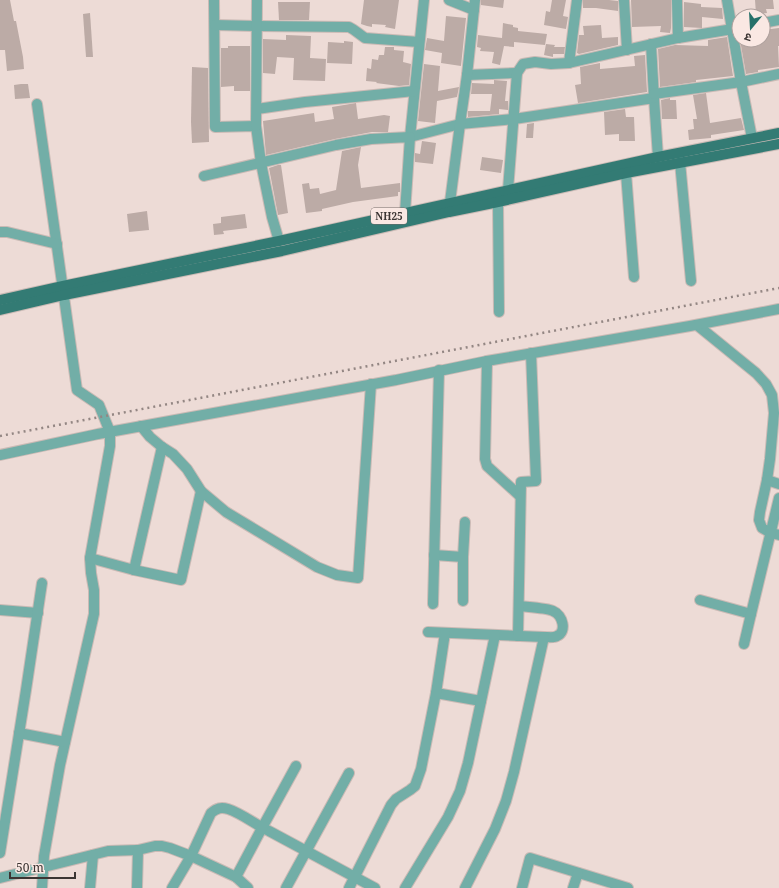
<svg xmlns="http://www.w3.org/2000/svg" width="779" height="888" viewBox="0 0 779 888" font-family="'Noto Serif','Noto Sans Devanagari',serif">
  <rect width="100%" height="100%" fill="#eddbd6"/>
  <!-- building -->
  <g fill="#bcaba6">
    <path d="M0,0H10L14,21H16L23,57L24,69L7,71L5,50H0Z"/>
    <path d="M364,0H399L395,29L385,27L386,25L372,24V27L367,26L361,24Z"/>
    <path d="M481,0H504L503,8L481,5Z"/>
    <path d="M552,0H566L563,16L568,17L566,29L544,25L546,11L550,12Z"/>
    <path d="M583,0H609L618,1V11L596,8H583Z"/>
    <path d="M631,0H671V28L670,33L660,32L661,26L632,27Z"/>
    <path d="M755,0H773L774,9H766L767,13L756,14Z"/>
    <path d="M278,2H310L309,20H279Z"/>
    <path d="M684,2L701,4V7L722,8L723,19L702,17V28L684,27Z"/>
    <path d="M90,13L93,57H86L83,14Z"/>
    <path d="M446,16L466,18L461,66L441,63L442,53L425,50L427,38L444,41Z"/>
    <path d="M503,23L513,25V27L518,28V31L547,34L545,45L514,42V47L504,46L500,65L492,63L494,52L480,51L481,48L477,47L478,35L502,38Z"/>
    <path d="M601,25L602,38L618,37V45L579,54L577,53L579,35H584L583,26Z"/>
    <path d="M779,28V46H778L779,67L758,70V72L746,74L740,40H763V30Z"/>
    <path d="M286,35L311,36L310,58L326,59L325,81L293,80L294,58L277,57L275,74L263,73V39L286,40Z"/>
    <path d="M727,37L733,76L696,80V82L660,87L658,49L675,45L708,46V40Z"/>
    <path d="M344,41L353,42L352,64L327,63L328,42L344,43Z"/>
    <path d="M546,44L555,45L554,47H565L564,54H553V57L544,55Z"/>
    <path d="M228,46H250V91H234V86L221,87V48H228Z"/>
    <path d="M385,47H394V50L404,51L403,62L411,64L409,85L399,86L376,83L377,82L366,81L367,68L371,69L372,59L378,60L379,55H384Z"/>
    <path d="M645,55L647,92L578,103L575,85L581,84L580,67L600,63V69L635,66L634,56Z"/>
    <path d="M424,64L440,66L438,91L459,87L457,97L437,101L435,123L418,121Z"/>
    <path d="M192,67L208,68L209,142L192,143L191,122Z"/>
    <path d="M494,80L507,81L505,101H508V110L499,109V114L468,117V111H490L492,94H471L472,83L494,84Z"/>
    <path d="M21,84H28L30,98L15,99L14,85Z"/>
    <path d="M706,93L710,123L741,118L744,130L711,135V138L689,140L688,130L694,129L693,119H697L693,95Z"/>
    <path d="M670,98V100H676L677,119H662L661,100Z"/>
    <path d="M356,103L358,119L384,115L390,116L388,132H372L335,139L266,155L263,121L314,113L315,122L334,119L332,107Z"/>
    <path d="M625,109L626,117H634L635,141H619V134L605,135L604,112Z"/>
    <path d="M534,123L533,138H526L527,124Z"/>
    <path d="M422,141L436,143L433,164L415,162V153L420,154Z"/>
    <path d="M361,147L358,165L361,188L400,183V192H398V196L353,202L322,209V211L306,213L302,184L309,183L310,189L319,188L320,194L336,190L342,151Z"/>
    <path d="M482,157L503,160L501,173L480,170Z"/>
    <path d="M278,165H281L288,213L278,215L269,168Z"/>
    <path d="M147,211L149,230L129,232L127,214Z"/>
    <path d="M245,214L247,228L223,231L224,234L214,235L213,224L221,223V217Z"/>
  </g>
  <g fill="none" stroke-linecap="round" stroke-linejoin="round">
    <!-- minor casing -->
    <g stroke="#cabab5" stroke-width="12">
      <g id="minor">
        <path d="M214,0L215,127L256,126L261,163L272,217L279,241"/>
        <path d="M424,0L410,137L460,124L514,119L654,98L658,157"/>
        <path d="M449,0L474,10"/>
        <path d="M624,0L627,50"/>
        <path d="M677,0L678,38"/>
        <path d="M727,0L741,82L752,138"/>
        <path d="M763,23L779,20"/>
        <path d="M215,25L257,26L349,27C355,30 359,34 365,38L419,42"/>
        <path d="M651,44L654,98"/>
        <path d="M569,63L577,0"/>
        <path d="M467,75L517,73"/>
        <path d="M654,94L741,82L779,74"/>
        <path d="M37,104L77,390L99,405L110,432V446L90,558L91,573L94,590V614L60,765L44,856L42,888"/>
        <path d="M257,109L305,102L414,91"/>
        <path d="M256,126L257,0"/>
        <path d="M680,162L691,281"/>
        <path d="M626,173L634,277"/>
        <path d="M204,176L336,145L371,139L410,137L405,213"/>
        <path d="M508,190L517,73L523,64L535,62L551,64L569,63L678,38L739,28"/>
        <path d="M450,202L460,124L467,75L475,0"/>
        <path d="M498,202L499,312"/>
        <path d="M0,232H7L57,244"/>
        <path d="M697,325L756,373L766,384L772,395L774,413L770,459L767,480L760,512L759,520L762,528L771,533L779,535"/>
        <path d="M487,361L485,459L487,466L520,496"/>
        <path d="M141,426L150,437L162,447L173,454L187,469L201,491L226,512L317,567L337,575L358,578L371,384"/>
        <path d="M0,455L98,434L396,380L487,361L690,326L779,309"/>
        <path d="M767,480L779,484"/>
        <path d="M434,555L463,557"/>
        <path d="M90,558L134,570L181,580L201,491"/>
        <path d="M134,570L162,447"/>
        <path d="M700,600L751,614L779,498"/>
        <path d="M463,601V557L465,522"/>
        <path d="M433,604L439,370"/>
        <path d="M0,610L38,613"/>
        <path d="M428,632L544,637C548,637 554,638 557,636C567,632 563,615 553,611C547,608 527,607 519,606"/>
        <path d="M518,636L521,482L536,481L531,353"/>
        <path d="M744,644L751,614"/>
        <path d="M436,693L481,701"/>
        <path d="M19,733L65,742"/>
        <path d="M0,853L26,690L42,583"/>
        <path d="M236,877L248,888"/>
        <path d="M0,878L108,851L138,850L155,846H162L170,848L191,856L211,813C217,808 221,807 228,809C241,813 256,825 269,831C304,850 339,869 375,888"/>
        <path d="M90,888L93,855"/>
        <path d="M137,888L138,850"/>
        <path d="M172,888L191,856L236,877L262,828L296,766"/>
        <path d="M286,888L349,773"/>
        <path d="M349,888L391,805L396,799L410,790L415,786L421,769L436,693L445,633"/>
        <path d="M405,888L448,817L460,791L468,763L495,635"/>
        <path d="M465,888L495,829L506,801L514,772L544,637"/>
        <path d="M522,888L530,858L628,888"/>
        <path d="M573,888L578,873"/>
      </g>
    </g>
    <!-- major casing -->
    <g stroke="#cabab5" stroke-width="12">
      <g id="major">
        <path d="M0,300L63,286L279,241L658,157L779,133"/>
        <path d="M0,310L64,295L282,251L449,212L498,202L626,173L779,144"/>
      </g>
    </g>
    <!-- minor -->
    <use href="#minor" stroke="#72aea7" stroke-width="10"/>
    <!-- major -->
    <use href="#major" stroke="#337b74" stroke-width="10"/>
    <!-- rail -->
    <path stroke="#938683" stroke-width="2.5" stroke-dasharray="2 4" stroke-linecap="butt" d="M0,436L779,288"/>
  </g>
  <g text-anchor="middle" stroke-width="4" stroke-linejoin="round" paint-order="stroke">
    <!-- shield labels -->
    <rect fill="#fae8e3" stroke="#756b68" stroke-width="1" x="371" y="208" width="36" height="16" rx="3"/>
    <g font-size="10" font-weight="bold" fill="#3c3533">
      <text x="389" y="220">NH25</text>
    </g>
  </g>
  <!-- north arrow -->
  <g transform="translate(751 28) rotate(198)"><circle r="19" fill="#fae8e3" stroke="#aea09d"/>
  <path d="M0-3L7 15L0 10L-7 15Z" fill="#277069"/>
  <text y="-6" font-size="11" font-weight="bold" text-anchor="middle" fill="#3c3533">उ</text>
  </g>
  <!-- scale -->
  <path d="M10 872v6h65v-6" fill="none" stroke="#3c3533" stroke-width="2"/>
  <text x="16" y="872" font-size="12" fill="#3c3533" stroke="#fae8e3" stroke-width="3" paint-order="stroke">50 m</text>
</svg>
